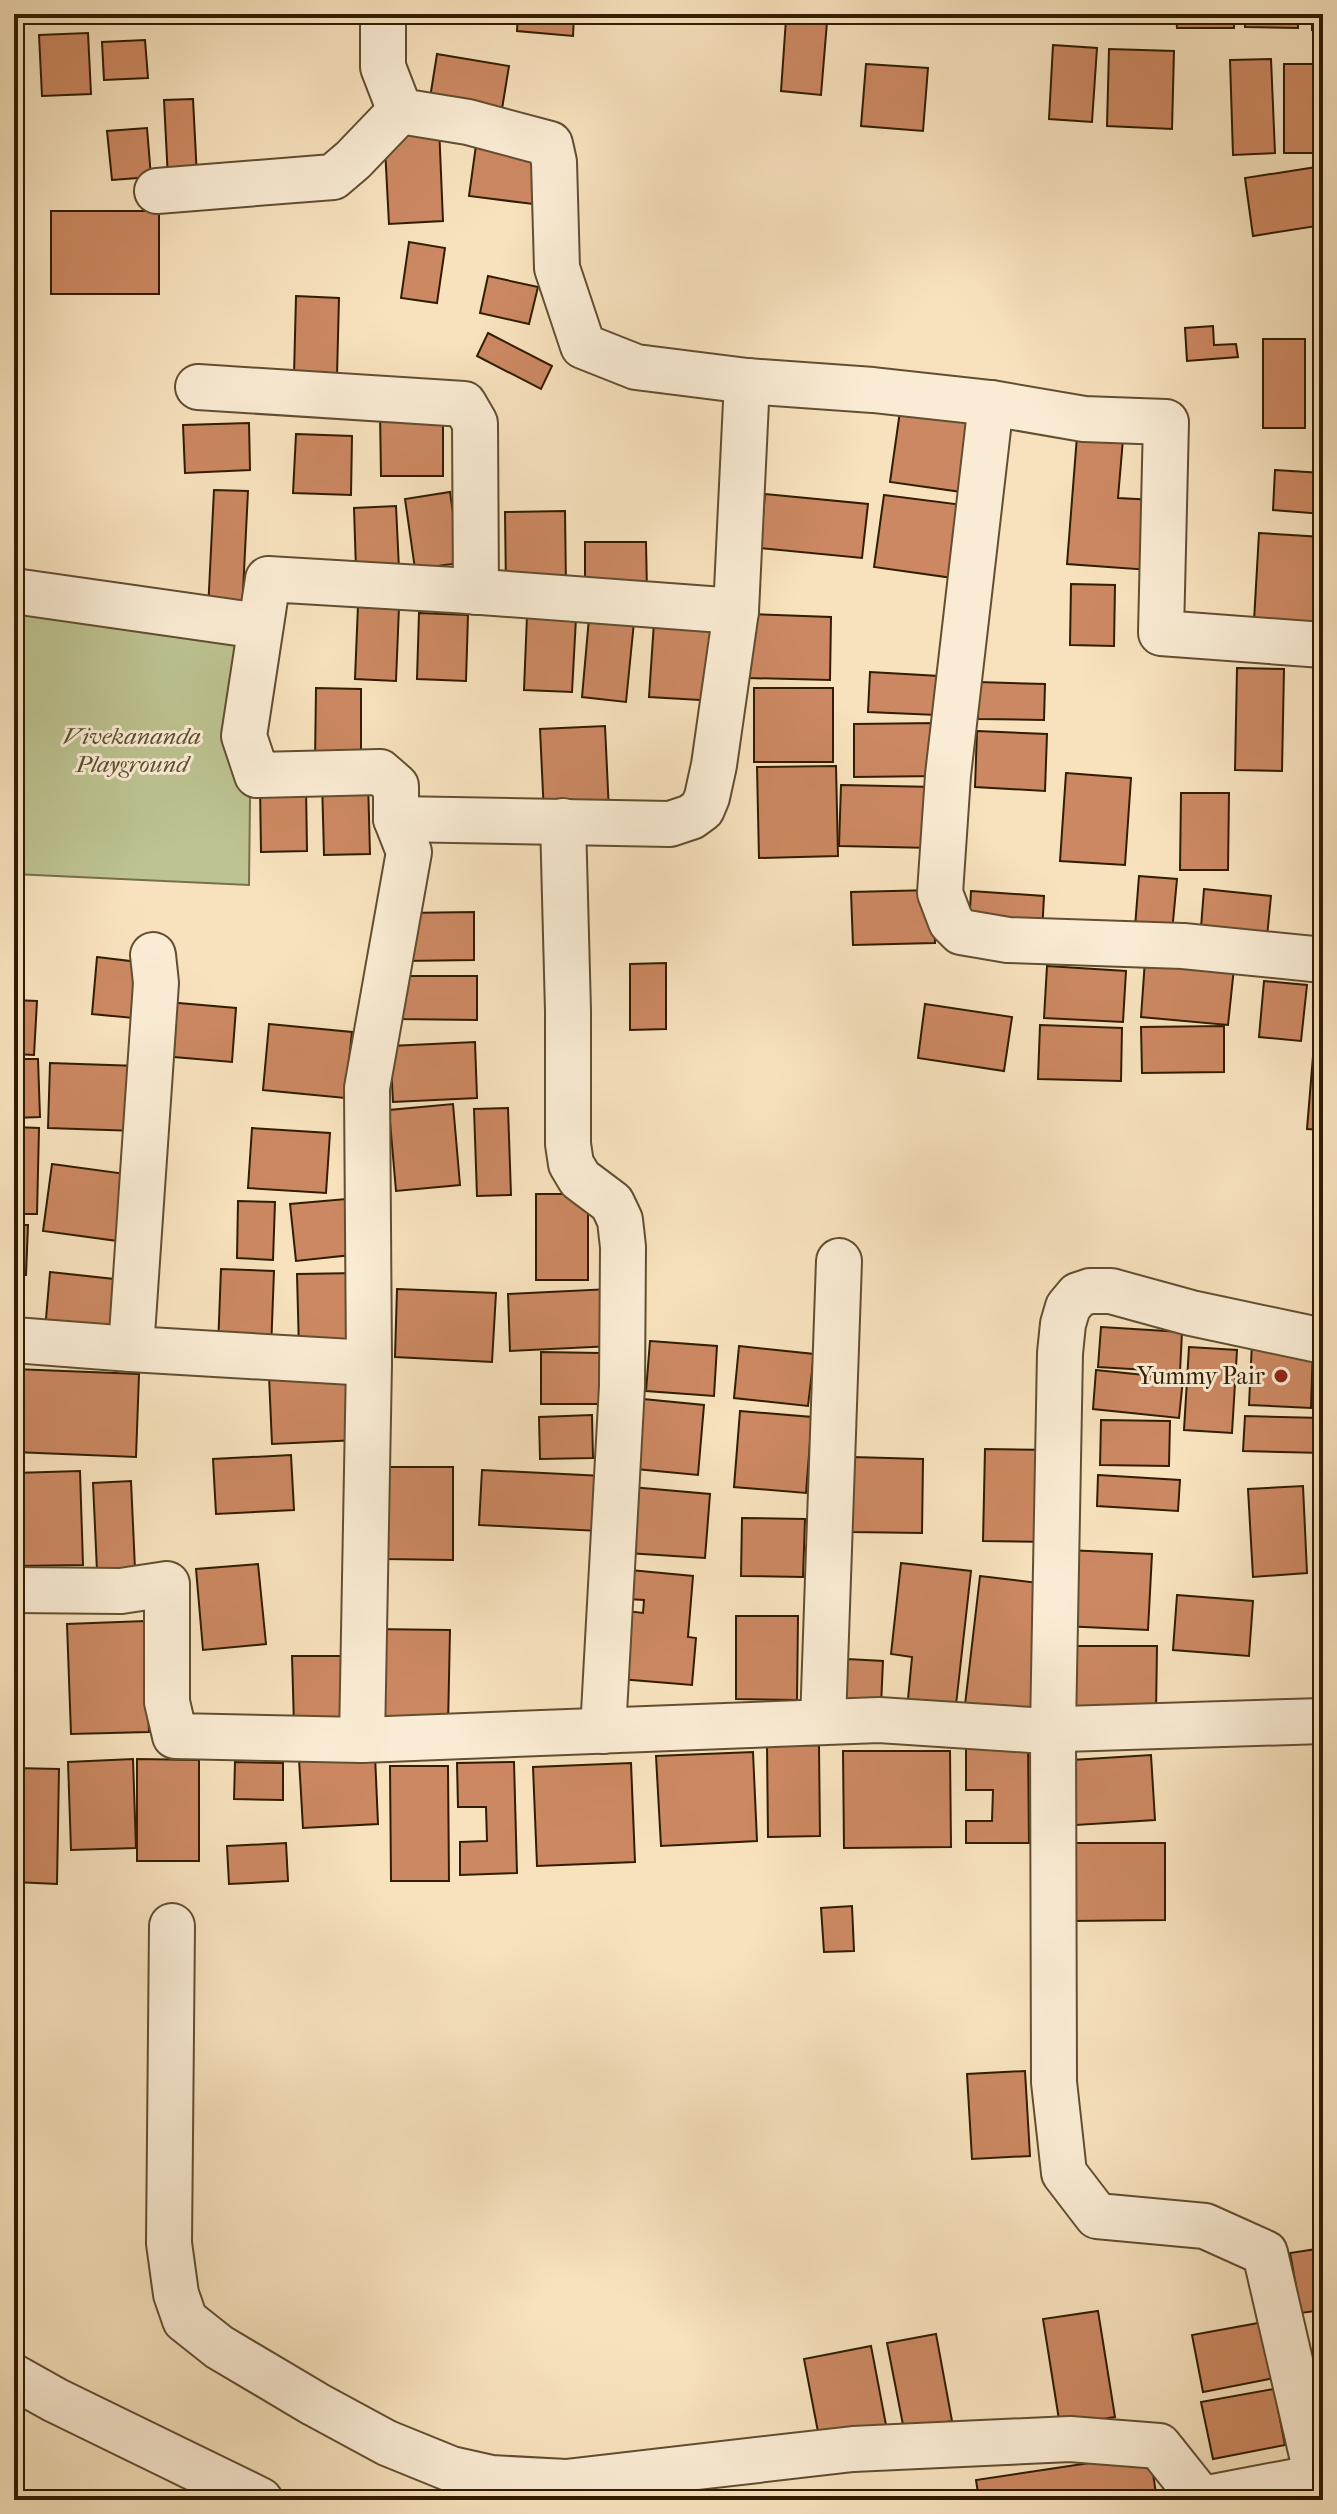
<svg xmlns="http://www.w3.org/2000/svg" width="1337" height="2514" viewBox="0 0 1337 2514" font-family="'IM FELL French Canon',serif">
  <rect width="100%" height="100%" fill="#f7e2bd"/>
  <filter id="stains"><feTurbulence type="fractalNoise" baseFrequency=".0025" numOctaves="4"/><feColorMatrix values="0 0 0 0 .2 0 0 0 0 .09 0 0 0 0 .02 0 0 0 .5 -.17"/></filter>
  <radialGradient id="worn" r=".72"><stop offset=".6" stop-color="#630" stop-opacity="0"/><stop offset="1" stop-color="#630" stop-opacity=".3"/></radialGradient>
  <!-- green -->
  <path fill="#bdc391" stroke="#777049" stroke-width="2" d="M14,592L252,626L249,885L14,874Z"/>
  <!-- building -->
  <g fill="#cc8862" stroke="#311d01" stroke-width="2">
    <path d="M518,14H574L573,36L517,31Z"/>
    <path d="M1176,14H1234V28H1177Z"/>
    <path d="M1245,14H1298V28L1245,27Z"/>
    <path d="M1312,14H1323V31L1312,30Z"/>
    <path d="M786,19L827,22L821,95L781,91Z"/>
    <path d="M88,33L91,94L42,96L39,35Z"/>
    <path d="M145,40L148,78L104,80L102,42Z"/>
    <path d="M1053,45L1097,48L1092,122L1049,119Z"/>
    <path d="M1109,49L1174,51L1172,129L1107,126Z"/>
    <path d="M437,54L509,66L502,109L430,98Z"/>
    <path d="M1271,59L1275,153L1233,155L1230,60Z"/>
    <path d="M866,64L928,68L923,131L861,126Z"/>
    <rect x="1284" y="64" width="39" height="89"/>
    <path d="M193,99L197,177L168,179L164,100Z"/>
    <path d="M439,126L443,221L389,224L384,129Z"/>
    <path d="M147,128L151,177L112,180L107,131Z"/>
    <path d="M476,145L539,153L533,204L469,196Z"/>
    <path d="M1323,166V225L1253,236L1245,178Z"/>
    <rect x="51" y="211" width="108" height="83"/>
    <path d="M409,242L445,248L437,303L401,298Z"/>
    <path d="M488,276L538,287L529,324L480,313Z"/>
    <path d="M296,296L339,298L337,376L294,375Z"/>
    <path d="M1213,326L1214,345L1236,344L1238,357L1187,361L1185,328Z"/>
    <path d="M488,333L552,366L541,389L477,356Z"/>
    <rect x="1319" y="337" width="4" height="82"/>
    <rect x="1263" y="339" width="42" height="89"/>
    <path d="M902,397L981,408L969,493L890,482Z"/>
    <path d="M443,411V476H381L380,412Z"/>
    <path d="M249,423L250,470L185,473L183,425Z"/>
    <path d="M296,434L352,436L351,495L293,493Z"/>
    <path d="M1077,436L1123,439L1118,498L1155,500L1150,570L1067,564Z"/>
    <path d="M1275,470L1323,473V514L1273,510Z"/>
    <path d="M214,490L248,491L242,612L208,610Z"/>
    <path d="M450,492L460,563L415,569L405,499Z"/>
    <path d="M765,494L868,504L862,558L760,548Z"/>
    <path d="M884,495L963,505L953,578L874,567Z"/>
    <path d="M396,506L399,569L356,570L354,508Z"/>
    <path d="M565,511L566,587L506,589L505,512Z"/>
    <path d="M1259,533L1323,537V627L1254,621Z"/>
    <path d="M585,542H646L647,593H585Z"/>
    <path d="M1071,584L1115,585L1114,646L1070,645Z"/>
    <path d="M358,605L399,607L396,681L355,679Z"/>
    <path d="M419,613L468,615L466,681L417,679Z"/>
    <path d="M749,614L831,617L830,680L748,678Z"/>
    <path d="M527,615L576,618L572,692L524,690Z"/>
    <path d="M589,618L634,622L626,702L582,697Z"/>
    <path d="M654,622L722,626L717,701L649,697Z"/>
    <path d="M1237,668L1284,669L1282,771L1235,770Z"/>
    <path d="M870,672L939,676L937,715L868,712Z"/>
    <path d="M978,682L1045,684L1044,720L978,719Z"/>
    <path d="M316,688L361,689V764L315,763Z"/>
    <rect x="754" y="688" width="79" height="74"/>
    <path d="M938,723L939,776L854,777V724Z"/>
    <path d="M605,726L609,812L544,815L540,729Z"/>
    <path d="M977,731L1047,734L1045,791L975,787Z"/>
    <path d="M836,766L838,856L759,858L757,767Z"/>
    <path d="M1066,773L1131,778L1125,865L1060,861Z"/>
    <path d="M368,780L370,854L324,855L322,781Z"/>
    <path d="M306,785L307,851L261,852L260,786Z"/>
    <path d="M841,785L935,787L933,848L839,846Z"/>
    <path d="M1181,793H1229L1228,870H1180Z"/>
    <path d="M1139,876L1177,879L1171,943L1134,940Z"/>
    <path d="M1204,889L1271,896L1266,947L1200,940Z"/>
    <path d="M933,890L935,943L853,945L851,892Z"/>
    <path d="M971,891L1044,896L1042,934L969,929Z"/>
    <path d="M474,912V960L403,961V913Z"/>
    <path d="M97,957L138,962L133,1018L92,1014Z"/>
    <path d="M1145,960L1234,968L1228,1025L1141,1017Z"/>
    <path d="M666,963V1029L630,1030V964Z"/>
    <path d="M1047,966L1126,971L1123,1022L1044,1018Z"/>
    <path d="M398,976H477V1020L397,1019Z"/>
    <path d="M1264,981L1307,985L1301,1041L1259,1037Z"/>
    <path d="M14,1000L37,1001L34,1055L14,1054Z"/>
    <path d="M167,1002L236,1008L232,1062L162,1056Z"/>
    <path d="M925,1004L1012,1017L1004,1071L918,1058Z"/>
    <path d="M269,1024L352,1032L345,1098L263,1090Z"/>
    <path d="M1040,1025L1122,1028L1121,1081L1038,1079Z"/>
    <path d="M1224,1026V1072L1142,1073L1141,1027Z"/>
    <path d="M1315,1032L1323,1033V1130L1307,1129Z"/>
    <path d="M475,1042L477,1098L393,1102L390,1046Z"/>
    <path d="M14,1059H38L40,1117L14,1118Z"/>
    <path d="M50,1063L138,1066L137,1131L48,1128Z"/>
    <path d="M453,1104L460,1185L396,1191L389,1110Z"/>
    <path d="M508,1108L511,1195L477,1196L474,1109Z"/>
    <path d="M14,1127L39,1128L37,1214H14Z"/>
    <path d="M252,1128L330,1133L326,1193L248,1188Z"/>
    <path d="M52,1164L126,1174L118,1241L43,1231Z"/>
    <rect x="536" y="1194" width="52" height="86"/>
    <path d="M346,1199L351,1255L296,1261L290,1204Z"/>
    <path d="M238,1201L275,1202L273,1260L237,1258Z"/>
    <path d="M14,1225H28L26,1275H14Z"/>
    <path d="M221,1269L274,1271L271,1350L218,1347Z"/>
    <path d="M50,1272L114,1279L109,1337L45,1330Z"/>
    <path d="M359,1273L361,1348L299,1350L297,1274Z"/>
    <path d="M397,1289L496,1293L492,1362L395,1357Z"/>
    <path d="M610,1289L612,1346L510,1351L508,1294Z"/>
    <path d="M1101,1327L1182,1332L1180,1372L1098,1367Z"/>
    <path d="M650,1341L717,1346L714,1396L646,1391Z"/>
    <path d="M1252,1343L1313,1346L1311,1408L1249,1405Z"/>
    <path d="M739,1346L814,1354L808,1406L734,1398Z"/>
    <path d="M1189,1347L1237,1350L1232,1433L1184,1430Z"/>
    <path d="M541,1352L600,1353L599,1404H541Z"/>
    <path d="M14,1369L139,1374L136,1457L14,1452Z"/>
    <path d="M1096,1370L1183,1379L1179,1418L1093,1409Z"/>
    <path d="M356,1372L358,1440L272,1444L269,1376Z"/>
    <path d="M643,1399L704,1405L698,1475L636,1469Z"/>
    <path d="M740,1411L812,1417L806,1493L734,1487Z"/>
    <path d="M592,1415L593,1458L540,1459L539,1417Z"/>
    <path d="M1245,1416L1323,1418V1453L1243,1451Z"/>
    <path d="M1101,1420L1170,1421L1169,1466L1100,1465Z"/>
    <path d="M985,1449L1054,1450L1052,1542L983,1541Z"/>
    <path d="M291,1455L294,1510L216,1514L213,1459Z"/>
    <path d="M852,1457L923,1459L922,1533L851,1532Z"/>
    <path d="M385,1467H453V1560L385,1559Z"/>
    <path d="M482,1470L603,1476L600,1531L479,1525Z"/>
    <path d="M80,1471L83,1565L14,1566V1473Z"/>
    <path d="M1098,1475L1180,1480L1178,1511L1097,1506Z"/>
    <path d="M131,1481L135,1569L97,1571L93,1483Z"/>
    <path d="M1303,1486L1307,1573L1253,1577L1248,1489Z"/>
    <path d="M631,1487L710,1494L705,1558L627,1553Z"/>
    <path d="M742,1518L805,1519L803,1577L741,1576Z"/>
    <path d="M1067,1550L1152,1554L1148,1630L1063,1626Z"/>
    <path d="M901,1563L971,1571L956,1705L908,1699L912,1657L891,1654Z"/>
    <path d="M258,1564L266,1644L203,1650L196,1569Z"/>
    <path d="M630,1570L693,1576L688,1637L696,1638L692,1685L620,1679L627,1611L643,1613L644,1600L628,1599Z"/>
    <path d="M980,1576L1047,1584L1032,1713L965,1705Z"/>
    <path d="M1177,1595L1253,1601L1249,1656L1173,1650Z"/>
    <path d="M736,1616H798L797,1700L736,1699Z"/>
    <path d="M145,1621L149,1732L71,1734L67,1624Z"/>
    <path d="M371,1629L450,1630L448,1726L370,1724Z"/>
    <path d="M1071,1646H1157L1156,1714L1070,1713Z"/>
    <path d="M292,1656H346L348,1725H294Z"/>
    <path d="M847,1659L883,1661L881,1706L845,1704Z"/>
    <path d="M1028,1743L1029,1843H966V1821H992L993,1790H966V1744Z"/>
    <path d="M819,1745L820,1836L768,1837L767,1746Z"/>
    <path d="M843,1751H950L951,1847L844,1848Z"/>
    <path d="M753,1752L757,1841L661,1846L656,1756Z"/>
    <path d="M375,1755L378,1824L303,1828L299,1759Z"/>
    <path d="M1151,1755L1155,1820L1076,1825L1072,1760Z"/>
    <path d="M133,1759L136,1848L71,1850L68,1762Z"/>
    <path d="M137,1759L199,1760V1861H137Z"/>
    <path d="M235,1762L283,1763V1800L234,1799Z"/>
    <path d="M514,1762L517,1873L460,1875V1842L487,1841L486,1807H458L457,1763Z"/>
    <path d="M631,1763L635,1862L537,1866L533,1767Z"/>
    <path d="M390,1766H448L449,1881H391Z"/>
    <path d="M14,1768L59,1769L57,1884L14,1882Z"/>
    <path d="M286,1843L288,1881L229,1884L227,1846Z"/>
    <path d="M1072,1843H1165V1920L1072,1921Z"/>
    <path d="M852,1906L854,1951L824,1952L821,1908Z"/>
    <path d="M1323,1910V1971H1321L1315,1911Z"/>
    <path d="M1025,2071L1030,2156L972,2159L967,2074Z"/>
    <path d="M1323,2248V2310L1301,2313L1290,2253Z"/>
    <path d="M1098,2311L1115,2417L1060,2426L1043,2319Z"/>
    <path d="M1264,2322L1275,2378L1203,2392L1192,2335Z"/>
    <path d="M936,2334L952,2421L904,2430L887,2343Z"/>
    <path d="M871,2346L886,2425L819,2437L804,2359Z"/>
    <path d="M1274,2389L1285,2445L1213,2459L1201,2402Z"/>
    <path d="M1150,2454L1157,2500H979L976,2480Z"/>
  </g>
  <g fill="none" stroke-linecap="round" stroke-linejoin="round">
    <!-- minor casing -->
    <g stroke="#624e30" stroke-width="48">
      <g id="minor">
        <path d="M383,14V67L400,111L468,122L550,144L554,162L557,268L583,346L636,367L747,381L873,390L991,403L1084,419L1166,422L1161,633L1323,645"/>
        <path d="M157,191L333,177L353,160L400,111"/>
        <path d="M198,387L464,404L475,423L476,592"/>
        <path d="M991,403L948,775L940,893L951,922L961,932L1008,940L1183,946L1323,960"/>
        <path d="M14,591L259,626"/>
        <path d="M396,819L670,824L691,817L702,809L707,797L714,765L736,611L747,381"/>
        <path d="M563,821L568,1011V1144L571,1164L580,1179L612,1203L620,1220L623,1247L622,1386L603,1731"/>
        <path d="M14,1340L131,1349L369,1363"/>
        <path d="M131,1349L156,983L153,955"/>
        <path d="M14,1590L121,1591L167,1584V1702L175,1736L362,1740L879,1720L1031,1730L1323,1721"/>
        <path d="M823,1722L839,1261"/>
        <path d="M362,1740L369,1363L367,1088L409,852L396,819V786L380,772L257,775L244,736L268,579L454,590L736,611"/>
        <path d="M172,1926L169,2243L176,2294L185,2320L219,2347L315,2404L387,2443L451,2469L491,2478L566,2482L853,2449L1070,2439L1159,2446L1202,2500"/>
        <path d="M14,2377L55,2400L260,2500"/>
        <path d="M1317,2477L1265,2253L1205,2226L1097,2216L1064,2173L1054,2082L1053,1729L1060,1353L1063,1324L1068,1307L1078,1295L1090,1291H1111L1191,1313L1323,1341"/>
        <path d="M1202,2499L1323,2476"/>
      </g>
    </g>
    <!-- minor -->
    <use href="#minor" stroke="#faecd4" stroke-width="44"/>
  </g>
  <!-- markers -->
  <circle fill="#8f2418" stroke="#faecd4" stroke-width="3" cx="1281" cy="1376" r="8"/>
  <g text-anchor="middle" stroke-width="6" stroke-linejoin="round" paint-order="stroke">
    <!-- park labels -->
    <g font-size="24" font-style="italic" fill="#5b4f2c" stroke="#faecd4">
      <text x="132" y="744">Vivekananda<tspan x="132" dy="28">Playground</tspan></text>
    </g>
    <!-- poi labels -->
    <g font-size="24" fill="#311d01" stroke="#faecd4" text-anchor="end">
      <text x="1265" y="1384">Yummy Pair</text>
    </g>
  </g>
  <!-- margin -->
  <rect width="1337" height="2514" fill="none" stroke="#f7e2bd" stroke-width="48"/>
  <rect x="16" y="16" width="1305" height="2482" fill="none" stroke="#311d01" stroke-width="4"/>
  <rect x="24" y="24" width="1289" height="2466" fill="none" stroke="#311d01" stroke-width="2"/>
  <rect width="100%" height="100%" filter="url(#stains)"/>
  <rect width="100%" height="100%" fill="url(#worn)"/>
</svg>
